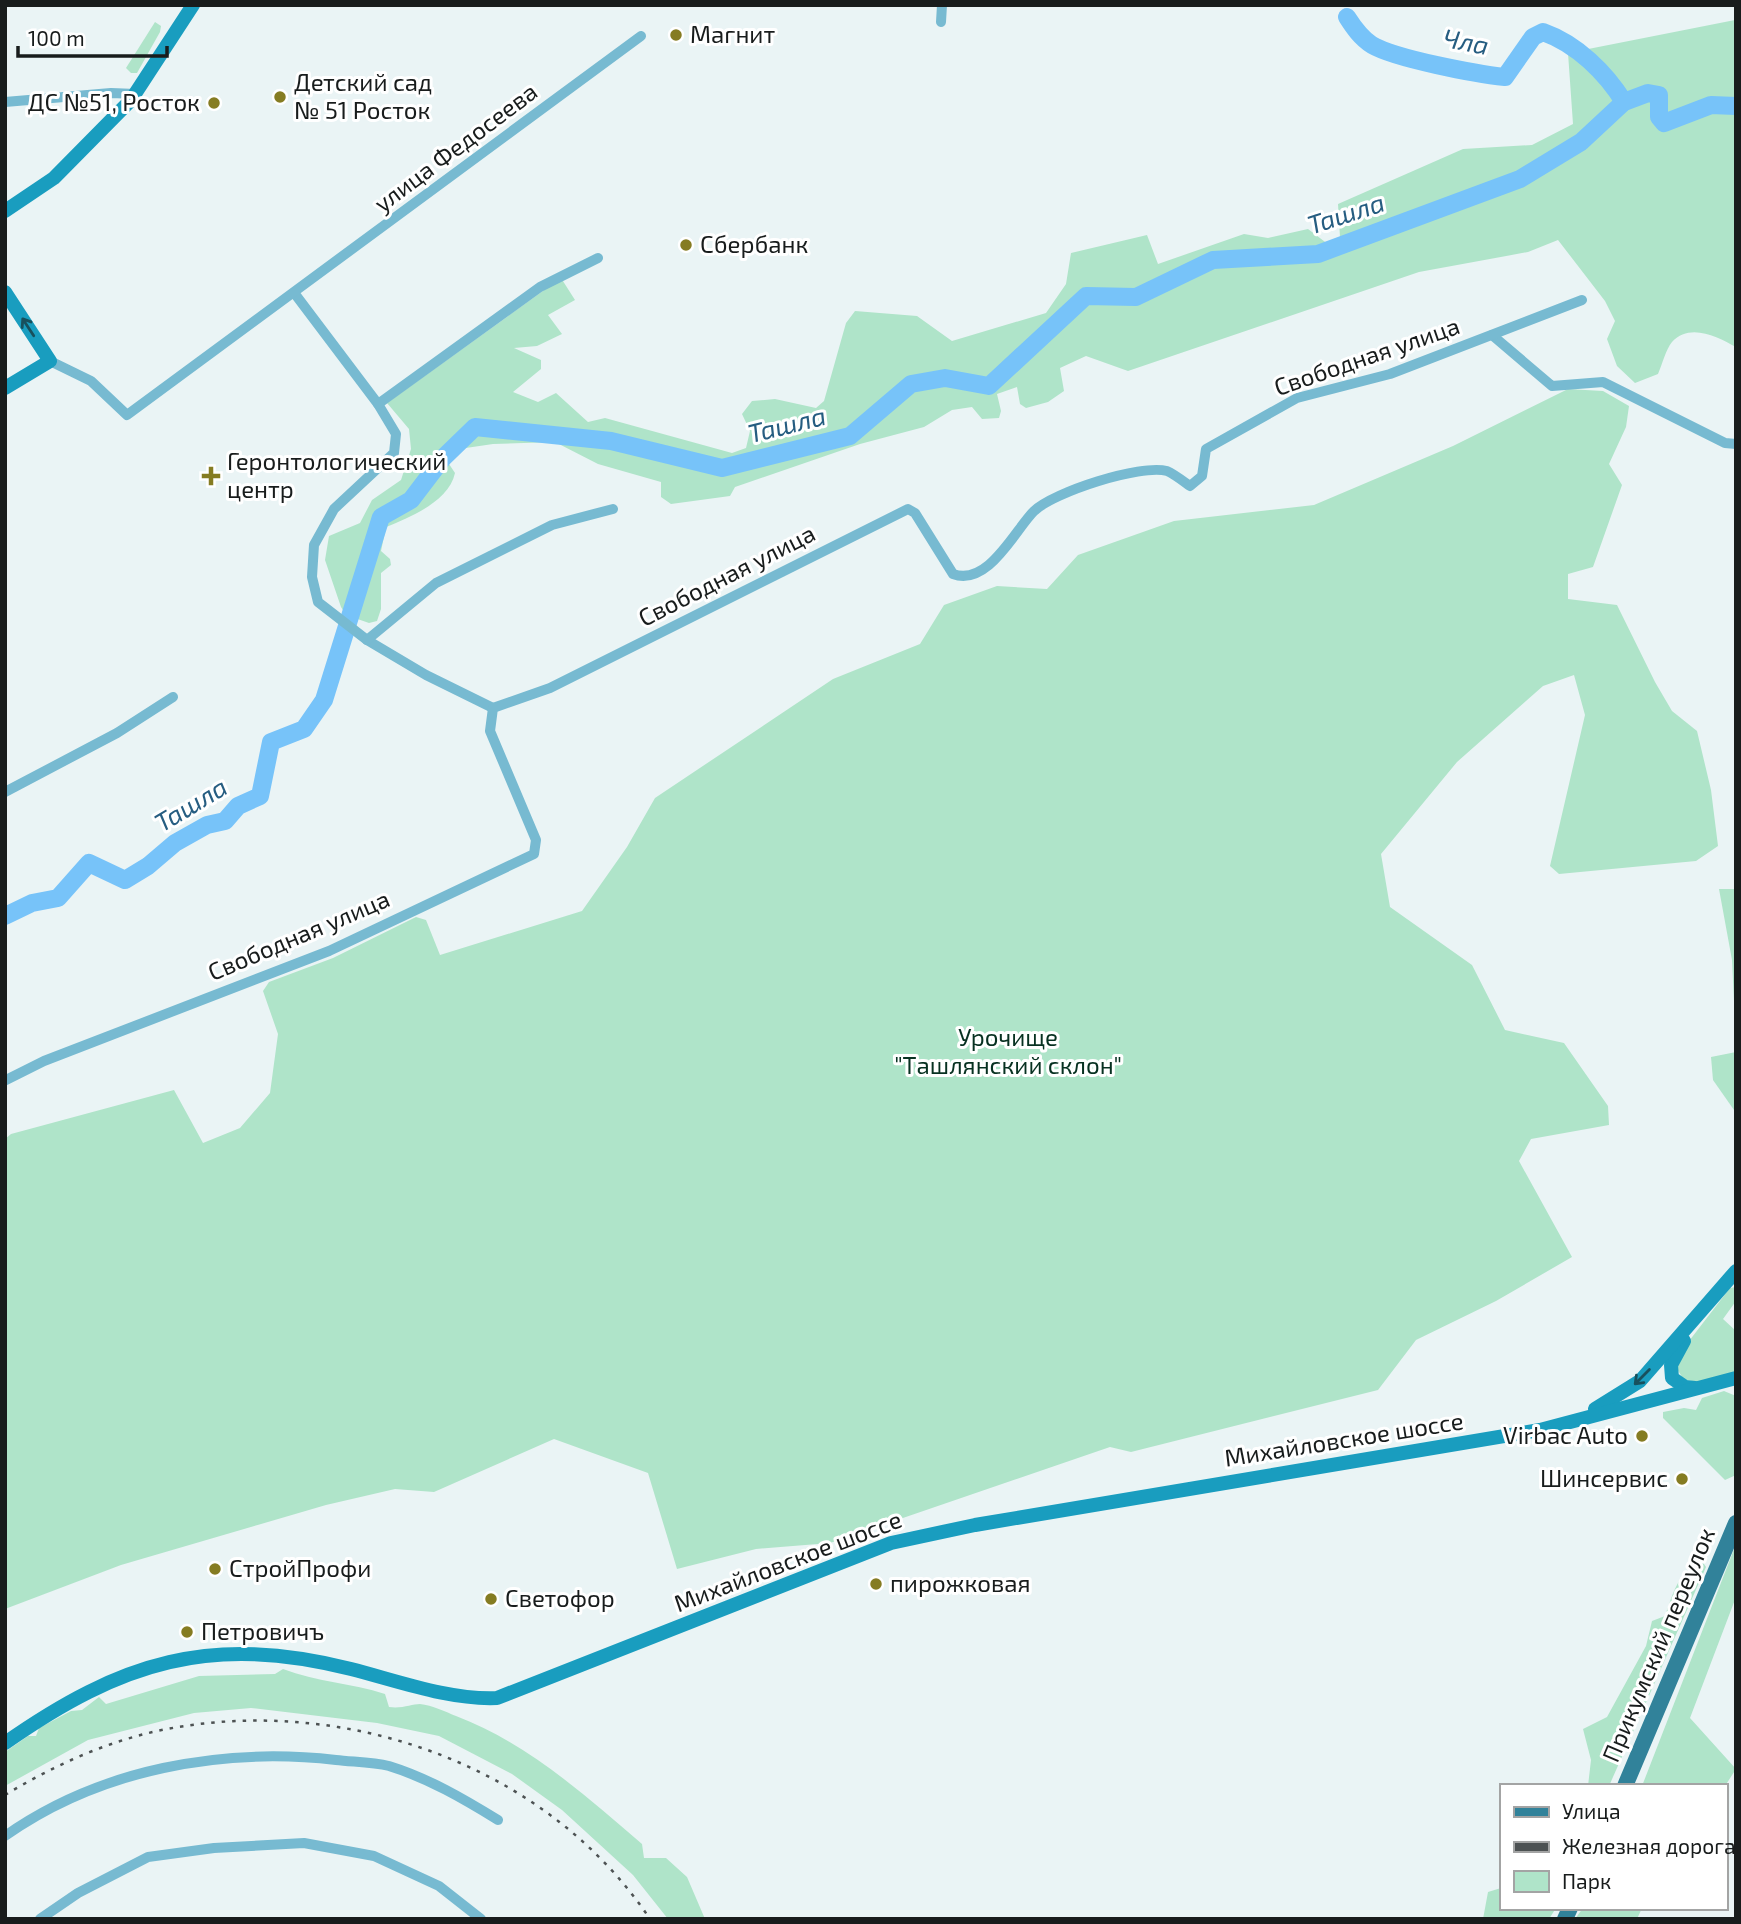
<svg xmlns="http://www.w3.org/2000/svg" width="1741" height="1924" viewBox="0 0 1741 1924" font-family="'Exo 2',sans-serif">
  <rect width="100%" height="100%" fill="#eaf4f5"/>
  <!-- green -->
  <g fill="#afe4c9">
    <path d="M1735,20L1736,347C1718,337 1690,322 1672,342C1666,349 1662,365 1658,374L1635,383L1617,366L1607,339L1615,321L1605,301L1558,240L1528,252L1419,272L1128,371L1086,356L1060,368L1064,391L1048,402L1026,408L1020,404L1017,387L997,394L1001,411L999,418L982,419L972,407L952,410L924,427L860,444L735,487L730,496L671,504L661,497V482L598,464L555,442L493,444L459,449L447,461L455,473C449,501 411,517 386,527L381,551L390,559L391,565L381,573V609L377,621L369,623L346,615L341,607L325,560L329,536L360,523L372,500L401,480L411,449L409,429L387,403L561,278L575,300L548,315L562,334L537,346L514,348L541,360V369L513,392L538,402L556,393L588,422L605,418L732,453L746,448L750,431L742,414L752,401L775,399L816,408L824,401L846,323L855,311L917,316L952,341L1046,313L1066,284L1071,253L1147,235L1158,264L1244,234L1268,238L1308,229L1341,254L1338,204L1463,149L1532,145L1573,124L1568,53Z"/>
    <path d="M155,22L161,26L160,32L137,73H131L126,68Z"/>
    <path d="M1568,389L1603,391L1629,406L1626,427L1609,464L1622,485L1593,567L1568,574V599L1617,605L1655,682L1672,711L1697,731L1711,790L1718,846L1696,861L1559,874L1550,866L1585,715L1574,675L1543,686L1457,762L1381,854L1390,907L1472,965L1505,1030L1564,1043L1608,1106L1609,1125L1531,1139L1519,1161L1572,1257L1496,1301L1416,1340L1378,1390L1131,1452L1110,1447L830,1543L756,1549L677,1569L648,1473L554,1439L434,1492L395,1489L326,1505L121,1565L5,1609V1139L11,1134L174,1090L203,1143L240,1128L270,1093L278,1034L263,991L269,982L333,958L416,917L426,920L440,955L582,911L627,847L655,798L833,679L920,644L944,605L997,586L1047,589L1078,555L1174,521L1314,505L1453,446Z"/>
    <path d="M1719,889H1736V1042L1732,960Z"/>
    <path d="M1736,1052V1108L1734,1110L1713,1080L1711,1057Z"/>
    <path d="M1736,1287V1301L1723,1319L1736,1331V1374L1700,1382L1684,1380L1677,1369L1679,1354L1730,1288Z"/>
    <path d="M1724,1391L1736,1396V1475L1725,1480L1663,1418V1412L1684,1408L1696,1410L1702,1398Z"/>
    <path d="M1736,1544V1597L1690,1718L1736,1769L1725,1786H1642Z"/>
    <path d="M1702,1561L1706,1567L1609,1786H1588L1591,1760L1583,1729L1607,1717L1646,1646L1652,1621L1665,1616C1673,1594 1678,1571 1702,1561Z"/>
    <path d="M283,1669C316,1682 352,1683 385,1694L389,1707C402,1709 412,1704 420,1704C432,1705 446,1712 456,1716C527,1743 585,1795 642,1844L644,1858H666L687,1877L705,1919H668L633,1875L562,1810L512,1774L439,1736L377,1723L251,1708L194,1713L88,1740L5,1786V1752L28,1736H36L39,1728L71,1711L82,1710L99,1697L106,1704L199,1676L275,1674Z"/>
    <path d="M1501,1888V1908H1556L1549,1919H1483L1488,1892Z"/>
    <path d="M1583,1908H1642L1637,1919H1575Z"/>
  </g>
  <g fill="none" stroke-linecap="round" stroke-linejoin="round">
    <!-- river -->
    <g stroke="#77c3f9" stroke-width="18">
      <path d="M1347,17C1354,28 1361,38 1372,45C1396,59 1477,74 1505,77L1533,37L1543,32C1577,44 1606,73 1624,102"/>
      <path d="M5,916L32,903L58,898L89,863L125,880L148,866L175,843L207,825L225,821L238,806L260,796L271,742L304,729L324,700L381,517L411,500L443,458L475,427L611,441L722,468L850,436L911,384L945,378L989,386L1086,296L1136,297L1213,260L1318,254L1520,179L1581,142L1624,102L1648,93L1659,95V117L1664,123L1711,105L1736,106"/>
    </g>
    <!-- street -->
    <g stroke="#77bad1" stroke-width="10">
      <path d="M941,22L942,5"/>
      <path d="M5,102L111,93L136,94"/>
      <path d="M295,294L378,404L396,434L394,453L334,509L314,545L312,577L318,602L367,640L426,675L493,708"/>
      <path d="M1492,335L1552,386L1603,382L1725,443L1736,444"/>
      <path d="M50,361L91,381L127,415L641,36"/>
      <path d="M378,404L540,287L598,258"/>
      <path d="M367,640L436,583L552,525L613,509"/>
      <path d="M5,792L117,733L173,697"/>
      <path d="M6,1080L44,1061L329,951L534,854L536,840L490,731L493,708L550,688L908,509L915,513L953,574C988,587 1015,530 1034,511C1054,492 1140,464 1167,471C1174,474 1183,481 1190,486L1202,476L1206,449L1297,398L1390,374L1582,300"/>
      <path d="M5,1836C100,1769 222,1747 336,1760C353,1762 372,1762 389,1766C428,1778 464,1799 498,1820"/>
      <path d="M40,1919L78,1893L148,1857L214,1848L304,1843L374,1856L439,1886L481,1919"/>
    </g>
    <!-- secondary -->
    <g stroke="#199dbf" stroke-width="14">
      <path d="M5,211L54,178L131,100L193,5"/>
      <path d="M5,292L50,361L5,388"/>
      <path d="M1684,1341L1671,1365L1672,1378L1685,1387L1695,1388"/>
      <path d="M1595,1409L1640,1381L1736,1271"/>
      <path d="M5,1743C122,1661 211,1634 351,1669C398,1681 449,1700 497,1698L891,1543L975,1525L1540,1430L1736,1378"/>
    </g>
    <!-- primary -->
    <g stroke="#31829a" stroke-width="16">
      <path d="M1625,1786L1736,1523"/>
      <path d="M1565,1919L1570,1908"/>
    </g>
    <!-- rail -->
    <path stroke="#4d5253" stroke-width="2.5" stroke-dasharray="3.5 7" stroke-linecap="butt" d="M5,1795C55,1765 109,1740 167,1729C346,1695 547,1765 650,1919"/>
  </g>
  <!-- one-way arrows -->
  <defs><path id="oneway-shaft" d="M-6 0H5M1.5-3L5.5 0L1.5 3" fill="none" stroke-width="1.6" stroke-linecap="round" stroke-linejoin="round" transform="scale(1.75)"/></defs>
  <g stroke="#18505d">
    <use href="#oneway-shaft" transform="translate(28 327) rotate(-123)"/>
    <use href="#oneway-shaft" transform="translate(1642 1377) rotate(135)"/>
  </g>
  <!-- markers -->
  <g fill="#857c22" stroke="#fff" stroke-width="2.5">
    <circle cx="676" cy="35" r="7"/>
    <circle cx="280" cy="97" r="7"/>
    <circle cx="214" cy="103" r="7"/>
    <circle cx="686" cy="245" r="7"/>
    <path d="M207.5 465.5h7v7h7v7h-7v7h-7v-7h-7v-7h7z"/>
    <circle cx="1642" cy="1436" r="7"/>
    <circle cx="1682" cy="1479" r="7"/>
    <circle cx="215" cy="1569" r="7"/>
    <circle cx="876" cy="1584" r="7"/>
    <circle cx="491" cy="1599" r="7"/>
    <circle cx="187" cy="1632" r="7"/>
  </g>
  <g text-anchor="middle" stroke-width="6" stroke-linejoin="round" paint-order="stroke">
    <!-- poi labels -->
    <g font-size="24" fill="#181c1c" stroke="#fff" text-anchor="start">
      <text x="690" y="43">Магнит</text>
      <text x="294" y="91">Детский сад<tspan x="294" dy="28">№ 51 Росток</tspan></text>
      <text x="200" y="111" text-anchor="end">ДС №51, Росток</text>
      <text x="700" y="253">Сбербанк</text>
      <text x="227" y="470">Геронтологический<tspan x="227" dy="28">центр</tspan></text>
      <text x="1628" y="1444" text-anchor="end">Virbac Auto</text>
      <text x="1668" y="1487" text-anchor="end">Шинсервис</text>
      <text x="229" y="1577">СтройПрофи</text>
      <text x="890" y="1592">пирожковая</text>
      <text x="505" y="1607">Светофор</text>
      <text x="201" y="1640">Петровичъ</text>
    </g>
    <!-- street labels -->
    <g font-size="24" fill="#181c1c" stroke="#fff">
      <text transform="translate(456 148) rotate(-37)" y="8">улица Федосеева</text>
      <text transform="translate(1367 357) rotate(-19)" y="8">Свободная улица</text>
      <text transform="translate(727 576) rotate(-27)" y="8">Свободная улица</text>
      <text transform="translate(299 936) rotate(-23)" y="8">Свободная улица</text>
      <text transform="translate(1344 1440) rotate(-9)" y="8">Михайловское шоссе</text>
      <text transform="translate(788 1562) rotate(-21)" y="8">Михайловское шоссе</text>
      <text transform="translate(1659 1645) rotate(-67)" y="8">Прикумский переулок</text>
    </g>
    <!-- park labels -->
    <g font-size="24" fill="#073121" stroke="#fff">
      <text x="1008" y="1046">Урочище<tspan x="1008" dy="28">"Ташлянский склон"</tspan></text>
    </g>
    <!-- water labels -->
    <g font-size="26" font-style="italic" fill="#265d81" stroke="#fff">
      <text transform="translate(1466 42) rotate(11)" y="9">Чла</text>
      <text transform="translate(1346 214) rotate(-18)" y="9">Ташла</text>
      <text transform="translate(787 425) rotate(-14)" y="9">Ташла</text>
      <text transform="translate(191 805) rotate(-31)" y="9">Ташла</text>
    </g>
  </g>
  <!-- border -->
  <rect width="1741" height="1924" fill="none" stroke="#181c1c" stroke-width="14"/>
  <!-- legend -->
  <rect x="1500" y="1784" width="228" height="126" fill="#ffffff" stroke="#a3a4a4" stroke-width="2"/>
  <rect x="1514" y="1807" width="35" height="10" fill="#31829a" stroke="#a3a4a4" stroke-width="2"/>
  <text x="1562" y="1819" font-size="21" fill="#181c1c">Улица</text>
  <rect x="1514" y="1842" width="35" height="10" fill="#4d5253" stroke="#a3a4a4" stroke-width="2"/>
  <text x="1562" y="1854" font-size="21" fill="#181c1c">Железная дорога</text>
  <rect x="1514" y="1871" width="35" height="21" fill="#afe4c9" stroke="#a3a4a4" stroke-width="2"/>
  <text x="1562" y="1889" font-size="21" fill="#181c1c">Парк</text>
  <!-- scale -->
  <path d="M18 46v10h149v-10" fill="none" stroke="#181c1c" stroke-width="3.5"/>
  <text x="28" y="46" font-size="21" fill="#181c1c" stroke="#ffffff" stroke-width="5" paint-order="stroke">100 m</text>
</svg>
